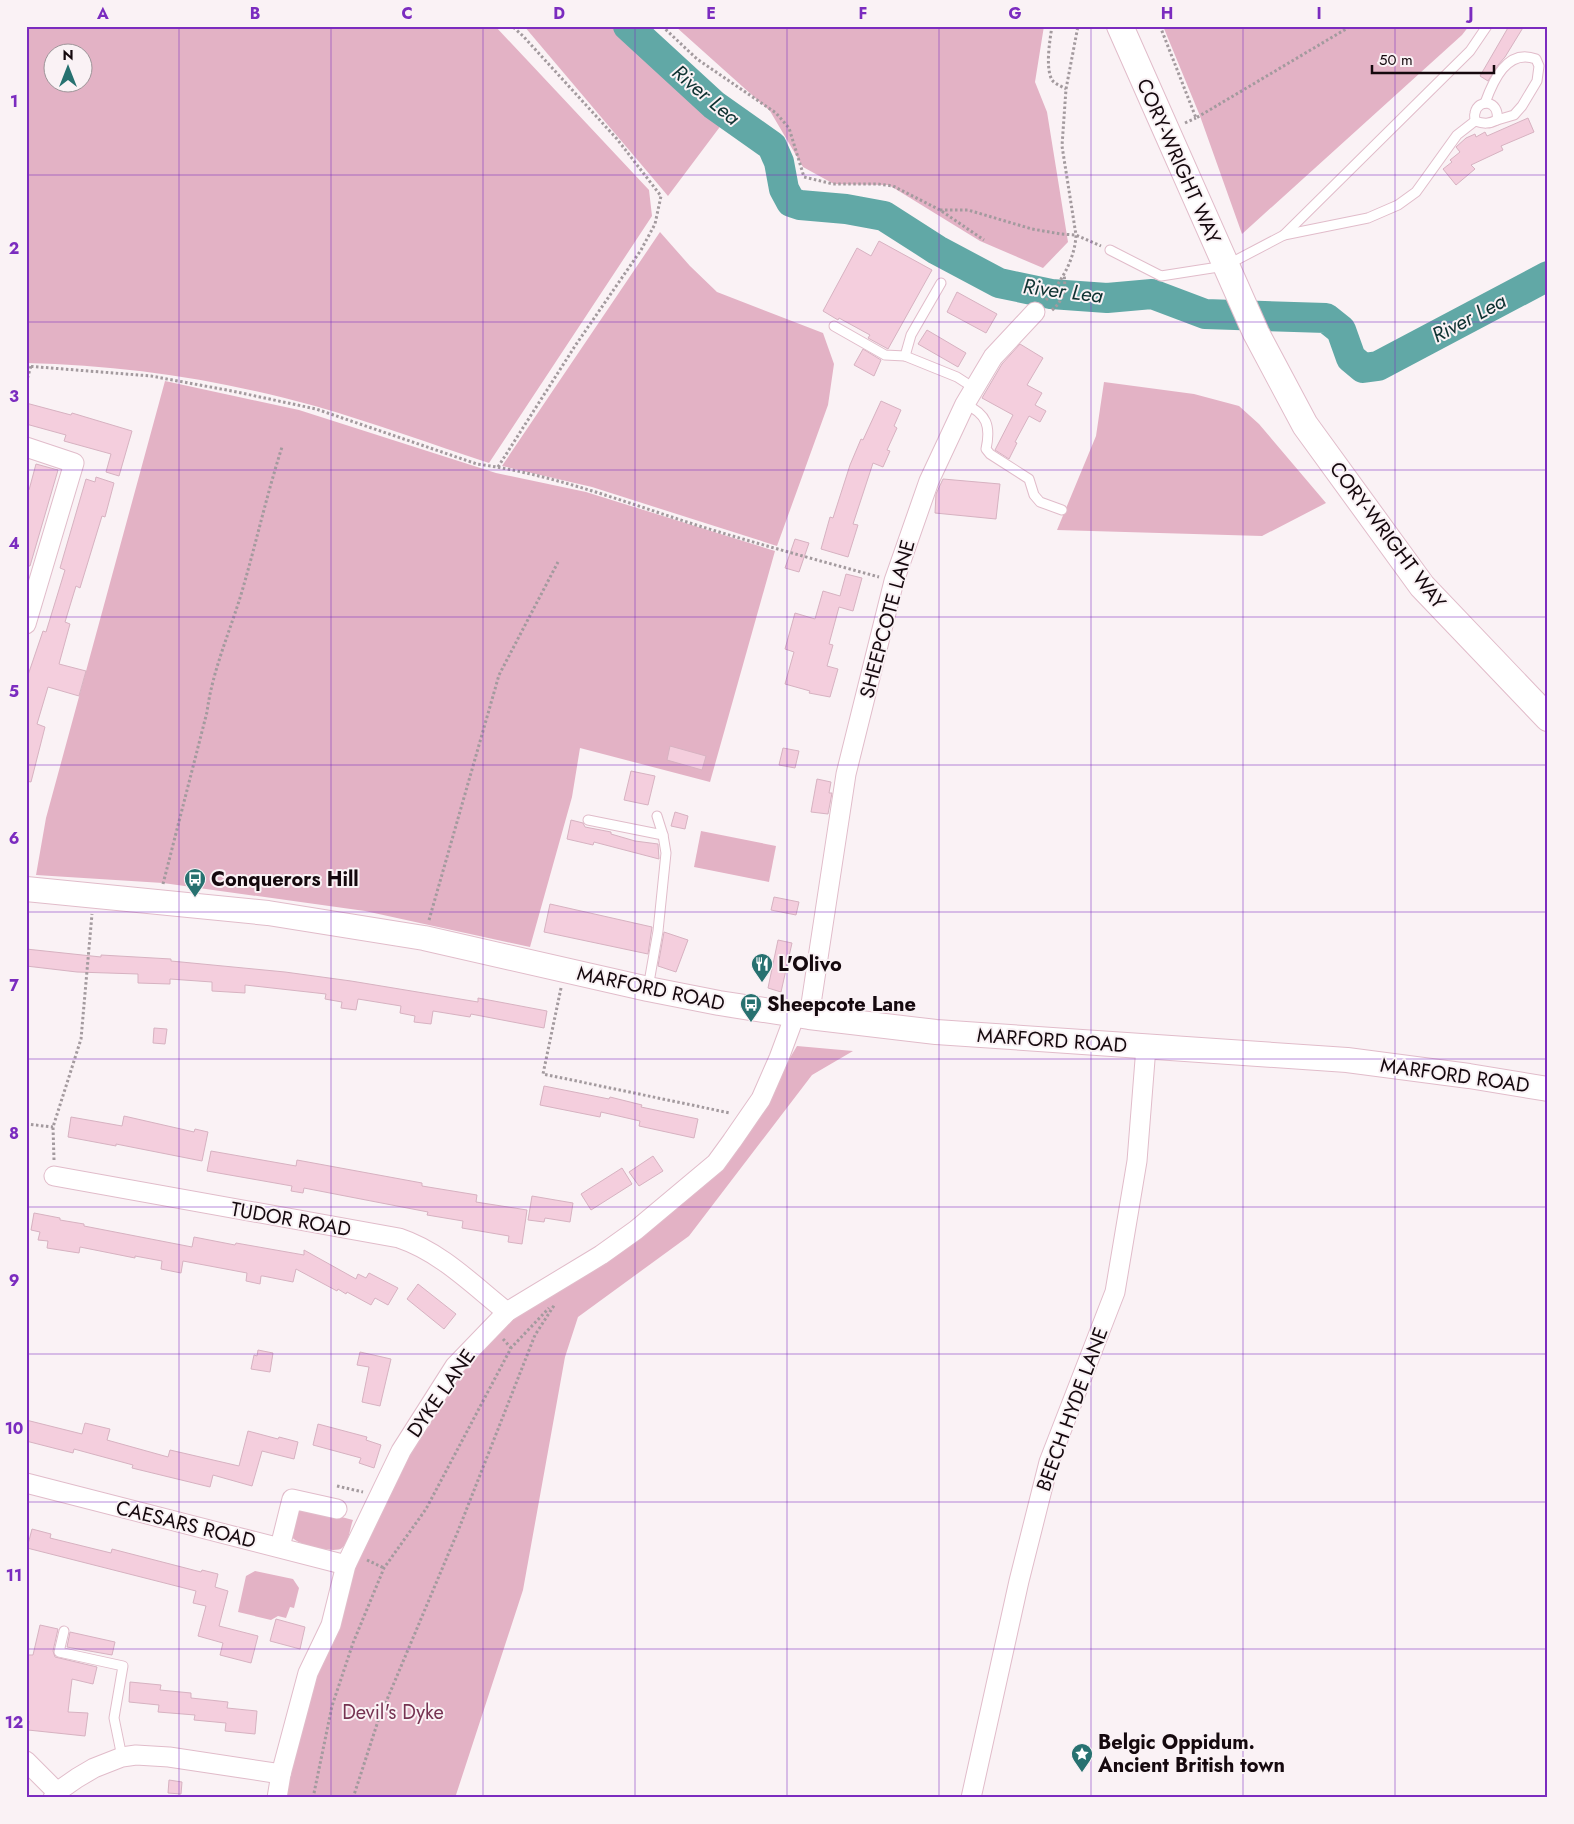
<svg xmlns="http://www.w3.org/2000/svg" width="1574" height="1824" viewBox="0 0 1574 1824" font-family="Jost,sans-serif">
  <rect width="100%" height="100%" fill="#faf2f5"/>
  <!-- green -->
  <g fill="#e3b2c5" fill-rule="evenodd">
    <path d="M26,26H495L649,190L652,216L489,463C431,444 374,423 315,406C222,380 124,365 26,363ZM82,52V82H52V52Z"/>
    <path d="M524,26H622L725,120L668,196Z"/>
    <path d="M675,26H1044L1035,82L1047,112L1068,242L1043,268L980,241L889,185L834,184L803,167L770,111Z"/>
    <path d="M1163,26H1469L1462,35L1242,234L1200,116Z"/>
    <path d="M660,232L690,266L717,292L823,333L834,364L828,405L777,546L592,487L502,466Z"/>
    <path d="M165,381L299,410L496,473L586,492L775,551L710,782L580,748L572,797L530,947L365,911L163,883L36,875L46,818Z"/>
    <path d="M1104,382L1194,394L1239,406L1259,424L1326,503L1262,536L1057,530L1096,436Z"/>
    <path d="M701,831L776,846L769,882L694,867Z"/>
    <path d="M797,1046L853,1051L812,1075L689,1236L578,1317L565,1357L523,1590L455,1798H279L281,1776L354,1564L412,1445L463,1366L521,1306L722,1160L767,1096Z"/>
    <path d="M303,1507L353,1520C350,1527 349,1543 342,1548C335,1554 297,1545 292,1537C288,1529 293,1519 295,1511Z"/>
    <path d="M255,1571L293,1579L299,1588L294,1608L290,1607L286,1618L278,1616L271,1620L238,1612L246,1576Z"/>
  </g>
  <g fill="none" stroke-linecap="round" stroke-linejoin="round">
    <!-- river -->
    <path stroke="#61a8a6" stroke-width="30" d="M628,26L714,105L772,146L779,162L784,189L791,202L800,205L846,209L884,216L937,250L999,283L1051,294L1107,298L1152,294L1205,314L1326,318L1341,330L1351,358L1363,368L1378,366L1548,276"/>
  </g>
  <!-- building -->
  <g fill="#f4cedd" stroke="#d7b2c1">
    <path d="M1509,26H1524L1505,57L1498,65L1488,81L1480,76Z"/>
    <path d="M1528,118L1534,132L1501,146L1503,150L1471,165L1475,169L1456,185L1443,169L1452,162L1450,160L1460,152L1456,147L1466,138L1475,134L1476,137L1485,132L1487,136Z"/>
    <path d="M879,241L932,270L888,349L868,338L870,335L839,318L838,320L823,311L857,248L871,256Z"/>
    <path d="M957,292L997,314L986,333L947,312Z"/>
    <path d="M927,330L966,353L958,367L918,344Z"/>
    <path d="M1020,344L1043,358L1027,385L1042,393L1035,405L1046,411L1040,422L1029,416L1015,442L1017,443L1009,459L995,450L1013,415L982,398L1002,364Z"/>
    <path d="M863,349L881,360L874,376L854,365Z"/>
    <path d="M881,401L901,410L894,426L897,428L887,450L890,451L883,467L873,463L853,524L858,525L848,557L821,549L830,517L833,518L850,465L861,439L863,440Z"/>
    <path d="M26,403L71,415L72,413L132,431L119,476L106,472L111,454L64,441L66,435L26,424Z"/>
    <path d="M36,464L58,470L30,566H26V489L29,490Z"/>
    <path d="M96,477L114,483L105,517L102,516L80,588L76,586L65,622L70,624L59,664L86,671L79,696L48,687L37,724L45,727L31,782L26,781V681L43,631L46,632L65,570L60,568L86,479L95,482Z"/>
    <path d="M943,479L1000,484L996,519L935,513L936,494Z"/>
    <path d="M795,539L809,543L799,572L785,568Z"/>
    <path d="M846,574L862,578L853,611L839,607L829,644L833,645L827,666L838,669L830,697L809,693L810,691L785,684L794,652L785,649L795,613L815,619L823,591L840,596Z"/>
    <path d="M670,746L706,756L702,770L667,760Z"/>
    <path d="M783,748L799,751L795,768L779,765Z"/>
    <path d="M631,771L655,776L648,805L624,800Z"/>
    <path d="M817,779L831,782L829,793H832L828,814L811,812Z"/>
    <path d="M675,812L688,816L685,829L671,826Z"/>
    <path d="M571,820L583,823L585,827L611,832V834L635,841L658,844L659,859L594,842L593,845L567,839Z"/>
    <path d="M774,897L799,902L796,915L771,910Z"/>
    <path d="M550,904L652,927L648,954L544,932Z"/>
    <path d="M664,932L688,940L676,972L658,966Z"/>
    <path d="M778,940L792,943L781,992L768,988Z"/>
    <path d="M26,949L101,957V955L171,959V961L285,972L351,981L478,1002V998L547,1011L544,1028L471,1014L470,1017L433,1011L431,1024L414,1022L415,1016L400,1013L401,1006L358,999L356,1010L341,1008L342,1002L325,999L326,994L245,985V993L212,991V982L170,979V984L138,983V974L77,972L26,966Z"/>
    <path d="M154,1028L167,1029L165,1044L153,1043Z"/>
    <path d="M544,1086L609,1099L610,1097L642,1105L641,1107L698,1119L694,1138L639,1126L640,1121L601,1112L600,1117L540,1105Z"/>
    <path d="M124,1116L194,1132L195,1129L208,1132L202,1161L116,1144V1146L68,1137L71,1117L122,1126Z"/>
    <path d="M211,1151L296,1166L297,1160L422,1183V1186L477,1195L476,1202L527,1210L522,1244L508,1242L509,1236L462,1228L463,1221L427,1215L428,1212L304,1188L303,1193L291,1191L292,1186L207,1171Z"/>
    <path d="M653,1156L663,1171L639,1186L629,1172Z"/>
    <path d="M622,1168L632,1184L591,1210L581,1194Z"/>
    <path d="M532,1196L573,1203L570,1222L545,1218L544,1222L528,1220Z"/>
    <path d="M34,1213L60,1218V1220L84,1224V1226L192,1247L194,1237L235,1245L236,1243L304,1255V1250L356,1279L358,1274L366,1278L369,1273L398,1288L388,1305L375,1298L371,1305L347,1292L346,1294L338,1289L337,1291L296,1269L293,1282L263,1276H261L260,1284L246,1281L247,1273L183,1261L181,1273L161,1269L162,1261L135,1256V1258L80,1247L79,1253L47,1248L48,1241L38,1240L40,1232L31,1230Z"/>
    <path d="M418,1284L456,1314L444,1329L407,1299Z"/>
    <path d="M258,1350L273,1353L270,1372L251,1369L254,1355L257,1356Z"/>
    <path d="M360,1352L391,1359L380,1406L362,1402L369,1367L357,1365Z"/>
    <path d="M26,1420L82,1434L85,1423L110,1429L107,1440L168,1457L170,1450L239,1466L248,1431L278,1439L279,1437L298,1442L294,1459L262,1451L252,1486L213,1475L210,1487L132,1468L133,1465L74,1449L73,1453L26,1441Z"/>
    <path d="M318,1424L367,1437L366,1440L381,1445L374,1468L359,1463L361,1458L313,1445Z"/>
    <path d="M32,1529L51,1534L50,1538L111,1553L112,1549L201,1572L202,1570L218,1574L215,1587L228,1591L219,1626L258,1636L251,1663L220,1655L223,1643L198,1636L206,1606L193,1603L196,1591L27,1548Z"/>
    <path d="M276,1619L305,1627L300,1649L270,1641Z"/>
    <path d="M40,1625L58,1629L53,1651L55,1657L97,1667L93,1684L72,1679L68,1712L88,1713L85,1736L28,1730L29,1721L26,1720V1655H33Z"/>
    <path d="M70,1632L115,1642L112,1655L67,1647Z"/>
    <path d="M130,1682L161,1685L160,1690L191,1693V1698L228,1702L227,1708L257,1711L255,1734L225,1731L226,1723L194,1720L195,1715L158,1712L159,1705L129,1702Z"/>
    <path d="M169,1780L182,1782L181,1794L168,1793Z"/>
  </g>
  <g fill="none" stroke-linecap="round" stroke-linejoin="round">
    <!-- service casing -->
    <g stroke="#e1bcca" stroke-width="11">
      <g id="service">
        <path d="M1485,103C1493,81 1507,48 1536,59L1539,66L1537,81L1522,106L1514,115L1497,120"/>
        <path d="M1284,235L1368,218L1398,205L1416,192L1457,135L1475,121C1475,119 1474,116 1475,113C1478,98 1500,100 1497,120C1489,124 1484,124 1475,121"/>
        <path d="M1110,250L1161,276L1225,266L1284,235L1470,51L1487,26"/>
        <path d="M834,326L885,355L905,356L957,377L974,388"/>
        <path d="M905,356L911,335L941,283"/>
        <path d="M965,404C987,414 991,426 986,449L990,454L1029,479L1034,495L1040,502L1062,510"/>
        <path d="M588,820L663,835"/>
        <path d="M648,988L658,931L666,853L663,835L657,816"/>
        <path d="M64,1631L59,1652L123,1666L114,1718L122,1757"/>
      </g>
    </g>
    <!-- minor casing -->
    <g stroke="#e1bcca" stroke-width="21">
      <g id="minor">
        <path d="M26,447L74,463L26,624"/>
        <path d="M809,1017L846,774L894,581L929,481L965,404L993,357L1035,312"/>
        <path d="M54,1176L399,1238C441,1252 473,1285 507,1312"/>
        <path d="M26,1483L346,1565"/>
        <path d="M280,1547L292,1499L337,1509"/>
        <path d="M26,1761L57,1792"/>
        <path d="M53,1798L57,1792L77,1778L94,1768L122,1757L136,1755L169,1757L281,1774"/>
        <path d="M277,1798L281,1774L308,1673L331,1625L346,1565L401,1451L455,1366L507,1312L601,1255L636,1230L716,1163L732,1141L761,1099L779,1058L795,1015"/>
        <path d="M971,1798L1019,1581L1049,1462L1115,1292L1137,1161L1146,1047"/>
      </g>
    </g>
    <!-- tertiary casing -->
    <g stroke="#e1bcca" stroke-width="26">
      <path id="tertiary" d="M26,889L268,913L424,938L648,989L719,1003L809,1017L936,1032L1347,1060L1469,1076L1548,1089"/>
    </g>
    <!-- secondary casing -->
    <g stroke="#e1bcca" stroke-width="28">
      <path id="secondary" d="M1120,26L1256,333L1305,425L1422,586L1548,718"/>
    </g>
    <!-- path -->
    <g stroke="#a39a9e" stroke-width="3" stroke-dasharray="2.5 2.5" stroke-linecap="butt">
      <path d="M662,26L697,59L776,113L789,128L804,177L833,184H878L893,186L940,210L984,240"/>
      <path d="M1052,26C1050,40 1045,67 1052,80C1055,84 1061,86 1066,89"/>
      <path d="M1160,26L1196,118L1351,26"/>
      <path d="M1185,123L1196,118"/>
      <path d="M940,210H968L1032,229L1061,234L1076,235L1101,246"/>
      <path d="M1046,300C1061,282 1075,259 1076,235L1062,146L1066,89L1078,26"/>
      <path d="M1052,310C1064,300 1066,289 1064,274"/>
      <path d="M26,366L151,376L232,391L316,409L477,464C551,474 622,501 693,524C754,543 817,560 879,577"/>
      <path d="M26,383L31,366"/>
      <path d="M498,467L575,346L641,250L655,224L661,196L617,139L523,36L512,26"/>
      <path d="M163,884L207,712C212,673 228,636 240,598C255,548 266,497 282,447"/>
      <path d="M429,920L499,675L558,562"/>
      <path d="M561,988L543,1074L730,1113"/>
      <path d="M26,1124L53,1127"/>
      <path d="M54,1160L53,1127L81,1039L92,914"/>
      <path d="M503,1339L511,1348"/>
      <path d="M337,1486L363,1492"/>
      <path d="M367,1560L384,1568"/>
      <path d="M313,1798L332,1706L353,1643L384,1568L426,1509L511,1348L549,1308"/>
      <path d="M353,1798L378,1721L458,1531L535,1335L555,1304"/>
    </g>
    <!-- service -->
    <use href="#service" stroke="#fff" stroke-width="9"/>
    <!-- minor -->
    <use href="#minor" stroke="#fff" stroke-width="19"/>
    <!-- tertiary -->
    <use href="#tertiary" stroke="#fff" stroke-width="24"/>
    <!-- secondary -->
    <use href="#secondary" stroke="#fff" stroke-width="26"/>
  </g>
  <!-- grid -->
  <path fill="none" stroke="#7b2cbf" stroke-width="1" stroke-opacity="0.55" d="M179,26V1798M331,26V1798M483,26V1798M635,26V1798M787,26V1798M939,26V1798M1091,26V1798M1243,26V1798M1395,26V1798M26,175H1548M26,322H1548M26,470H1548M26,617H1548M26,765H1548M26,912H1548M26,1059H1548M26,1207H1548M26,1354H1548M26,1502H1548M26,1649H1548"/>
  <!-- icons -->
  <defs>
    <g id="bus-pin" transform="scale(1.125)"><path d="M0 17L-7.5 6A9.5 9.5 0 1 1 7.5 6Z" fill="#277170" stroke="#faf2f5"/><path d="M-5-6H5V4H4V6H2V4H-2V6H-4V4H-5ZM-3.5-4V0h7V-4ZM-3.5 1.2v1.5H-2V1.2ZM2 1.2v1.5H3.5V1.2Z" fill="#fff"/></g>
    <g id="restaurant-pin" transform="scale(1.125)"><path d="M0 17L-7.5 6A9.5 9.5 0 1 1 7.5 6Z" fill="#277170" stroke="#faf2f5"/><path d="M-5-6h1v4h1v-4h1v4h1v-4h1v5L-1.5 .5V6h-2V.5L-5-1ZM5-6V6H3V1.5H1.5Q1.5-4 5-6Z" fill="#fff"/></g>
    <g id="sight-pin" transform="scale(1.125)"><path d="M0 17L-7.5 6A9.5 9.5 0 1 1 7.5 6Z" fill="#277170" stroke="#faf2f5"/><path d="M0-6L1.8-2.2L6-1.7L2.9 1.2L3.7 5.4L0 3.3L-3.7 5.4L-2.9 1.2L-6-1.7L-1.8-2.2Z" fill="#fff"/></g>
  </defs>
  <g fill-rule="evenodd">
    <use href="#bus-pin" x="195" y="879"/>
    <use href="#restaurant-pin" x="762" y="964"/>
    <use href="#bus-pin" x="751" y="1004"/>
    <use href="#sight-pin" x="1082" y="1754"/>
  </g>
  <g text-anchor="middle" stroke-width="4" stroke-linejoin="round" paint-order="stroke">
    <!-- street labels -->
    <g font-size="20" fill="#15090e" stroke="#faf2f5">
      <text transform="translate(1179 161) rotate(66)" y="7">CORY-WRIGHT WAY</text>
      <text transform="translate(1388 535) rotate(53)" y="7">CORY-WRIGHT WAY</text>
      <text transform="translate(887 619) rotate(-75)" y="7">SHEEPCOTE LANE</text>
      <text transform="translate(651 988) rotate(12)" y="7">MARFORD ROAD</text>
      <text transform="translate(1052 1040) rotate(4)" y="7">MARFORD ROAD</text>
      <text transform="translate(1455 1075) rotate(8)" y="7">MARFORD ROAD</text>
      <text transform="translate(291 1219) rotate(10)" y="7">TUDOR ROAD</text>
      <text transform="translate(441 1393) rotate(-55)" y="7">DYKE LANE</text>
      <text transform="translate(1072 1409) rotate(-70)" y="7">BEECH HYDE LANE</text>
      <text transform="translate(186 1524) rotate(14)" y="7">CAESARS ROAD</text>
    </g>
    <!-- poi labels -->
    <g font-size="20" font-weight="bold" fill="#15090e" stroke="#faf2f5" text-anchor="start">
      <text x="211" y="886">Conquerors Hill</text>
      <text x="778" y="971">L'Olivo</text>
      <text x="767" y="1011">Sheepcote Lane</text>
      <text x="1098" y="1749">Belgic Oppidum.<tspan x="1098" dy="23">Ancient British town</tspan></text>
    </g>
    <!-- park labels -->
    <g font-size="20" fill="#763352" stroke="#faf2f5">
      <text x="393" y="1719">Devil's Dyke</text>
    </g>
    <!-- water labels -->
    <g font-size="21" font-style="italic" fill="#0e3231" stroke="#faf2f5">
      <text transform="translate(706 95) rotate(40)" y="7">River Lea</text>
      <text transform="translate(1063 291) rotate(7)" y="7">River Lea</text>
      <text transform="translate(1469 318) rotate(-28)" y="7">River Lea</text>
    </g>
  </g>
  <!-- border -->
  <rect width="1574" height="1824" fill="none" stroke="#faf2f5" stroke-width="55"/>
  <!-- north arrow -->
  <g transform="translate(68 68)"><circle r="24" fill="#faf2f5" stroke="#9e9599"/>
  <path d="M0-4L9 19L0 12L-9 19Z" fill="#277170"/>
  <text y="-8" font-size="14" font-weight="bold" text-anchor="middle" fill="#15090e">N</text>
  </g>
  <!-- scale -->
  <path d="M1372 65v8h122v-8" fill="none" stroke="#15090e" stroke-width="2.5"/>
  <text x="1379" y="65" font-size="15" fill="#15090e" stroke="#faf2f5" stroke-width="4" paint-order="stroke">50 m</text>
  <rect x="28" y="28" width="1518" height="1768" fill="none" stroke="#7b2cbf" stroke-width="2"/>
  <g font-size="16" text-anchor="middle" font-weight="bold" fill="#7b2cbf">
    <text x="103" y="19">A</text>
    <text x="255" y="19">B</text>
    <text x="407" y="19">C</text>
    <text x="559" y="19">D</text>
    <text x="711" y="19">E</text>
    <text x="863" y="19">F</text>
    <text x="1015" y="19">G</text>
    <text x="1167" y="19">H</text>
    <text x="1319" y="19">I</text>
    <text x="1471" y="19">J</text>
    <text x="14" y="107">1</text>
    <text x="14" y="254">2</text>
    <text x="14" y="402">3</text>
    <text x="14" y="549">4</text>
    <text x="14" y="697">5</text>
    <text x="14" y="844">6</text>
    <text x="14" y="991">7</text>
    <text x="14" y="1139">8</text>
    <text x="14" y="1286">9</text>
    <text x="14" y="1434">10</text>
    <text x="14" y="1581">11</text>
    <text x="14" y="1728">12</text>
  </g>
</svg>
